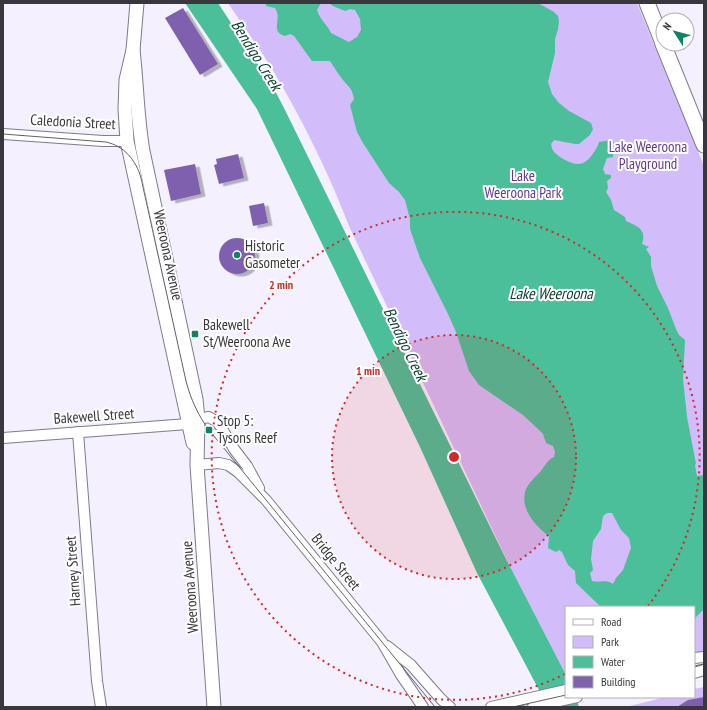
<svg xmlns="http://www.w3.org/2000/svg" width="707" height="710" viewBox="0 0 707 710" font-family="'PT Sans Narrow',sans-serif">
  <defs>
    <filter id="shadow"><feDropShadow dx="4.5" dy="2.5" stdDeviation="0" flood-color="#0004"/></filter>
  </defs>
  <rect width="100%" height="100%" fill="#f4f0fd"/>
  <!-- green -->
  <g fill="#d2bcf9">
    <path d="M228,3H637L704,166V652L694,654V607H566V675L512,571L349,226C328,171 301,117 271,67C257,45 242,24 228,3Z"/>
    <path d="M704,687V707H626L666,697H694V689Z"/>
  </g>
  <!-- water -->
  <g fill="#4abf99" fill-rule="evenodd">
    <path d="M185,3H218L273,87L284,108L506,559L566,675V697H576L579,707H545L539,690L477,573L420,447L257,109Z"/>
    <path d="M266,3H321L317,10C320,20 327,24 331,33L349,42L357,37L361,30L360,19L355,10L350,9L345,11L333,6L329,3H538L554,12L558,16L559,21L558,29L555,39V53L548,82L552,94L559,103L569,111L591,123L593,129L590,135L579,144H575L554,140L551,144C552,147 552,150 554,152C559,157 572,165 579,164C588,164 597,149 599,142L612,140L614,143L607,152L613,154V157L607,158L603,169L605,174L611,175V178L607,181L608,188L606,192L611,200L614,210L625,217L626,221C637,226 647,229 642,244L649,247L646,249L651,257V266L657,286L668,308L676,329L679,335L685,340L683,379L687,417L696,464L695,465L697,476L704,475V609L694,619V607H601L576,583L575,571L568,565L562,552L559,550L556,552L548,548L549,536C535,526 519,508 526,489C529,483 535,477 540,472C545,466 547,460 554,457L555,452L553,446L546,443L543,434L539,430L523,415L479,385L469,371L456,332L448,314L420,258L410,229V219L405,200L399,192L389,183L363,143L357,132L350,105L354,99C352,88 349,87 343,80C338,74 334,67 330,61H312L294,36L290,34L285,36C269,31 283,19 275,8L266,6ZM607,513H612L621,530L629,538L631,548L623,570L616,578L613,584C606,579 599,583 592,581L590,573L593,570L591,559L593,541L601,529L603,516Z"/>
  </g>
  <!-- building -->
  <g fill="#7f61ae" filter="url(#shadow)">
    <path d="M183,8L218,64L200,75L165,18Z"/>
    <path d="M238,154L244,178L219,184L214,165L217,164L216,159Z"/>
    <path d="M195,164L201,194L171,201L164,170Z"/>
    <path d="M264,203L268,223L253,226L249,206Z"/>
    <circle cx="237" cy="256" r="18"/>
    <path d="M704,697V707H677L688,700Z"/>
  </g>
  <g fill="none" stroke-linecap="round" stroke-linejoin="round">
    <!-- minor casing -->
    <g stroke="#7f7b89" stroke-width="12">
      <g id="minor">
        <path d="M3,134L103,141H127"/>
        <path d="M198,419L209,417L217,422L221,427L234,449L247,466L259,488"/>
        <path d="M78,432L97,681L101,707"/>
        <path d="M3,438L188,424"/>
        <path d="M197,465L219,463L228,465L238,472L266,500L382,642L401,675L423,707"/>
        <path d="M387,646L411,665L441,699L450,707"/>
        <path d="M694,658L704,657"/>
        <path d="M694,673L704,670"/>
        <path d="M491,707L566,690"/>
        <path d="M533,707L577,697"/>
      </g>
    </g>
    <!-- major casing -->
    <g stroke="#7f7b89" stroke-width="15">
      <g id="major">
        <path d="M137,3L133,50L126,80L125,109L127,141L193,443"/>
        <path d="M133,50C137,83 137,117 143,151L196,399L198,419L197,465L214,707"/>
      </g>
    </g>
    <!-- highway casing -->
    <g stroke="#7f7b89" stroke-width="17">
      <g id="highway">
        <path d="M647,3L663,43"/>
        <path d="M663,44L704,145"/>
      </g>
    </g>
    <!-- minor -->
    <use href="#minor" stroke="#fff" stroke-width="10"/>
    <!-- major -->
    <use href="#major" stroke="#fff" stroke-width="13"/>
    <!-- highway -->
    <use href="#highway" stroke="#fff" stroke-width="15"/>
    <!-- tram -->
    <g stroke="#626067" stroke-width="1">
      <path d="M3,134L106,142C124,146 136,160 141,178L186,381C191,400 198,415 209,430L435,707"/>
      <path d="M694,666L704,664"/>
      <path d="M513,707L566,695"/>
    </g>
  </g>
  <!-- distance rings -->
  <circle cx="454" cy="457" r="122" fill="#d62828" fill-opacity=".12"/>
  <g fill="none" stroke="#d62828" stroke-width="2" stroke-dasharray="2 4">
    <circle cx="454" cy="457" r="122"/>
    <path d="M565 674A244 244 0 1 1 648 606"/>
  </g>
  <!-- markers -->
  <g fill="#0b8566" stroke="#fff" stroke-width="1.5">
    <circle cx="237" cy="255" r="4"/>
    <rect x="191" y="330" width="8" height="8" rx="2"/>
    <rect x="205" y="426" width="8" height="8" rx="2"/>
  </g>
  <g text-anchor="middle" stroke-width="4" stroke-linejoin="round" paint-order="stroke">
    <!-- street labels -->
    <g font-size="15" fill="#39373d" stroke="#fff">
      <text transform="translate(73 122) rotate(3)" y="5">Caledonia Street</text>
      <text transform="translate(168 255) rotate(78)" y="5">Weeroona Avenue</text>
      <text transform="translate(94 416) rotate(-4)" y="5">Bakewell Street</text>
      <text transform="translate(336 562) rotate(51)" y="5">Bridge Street</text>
      <text transform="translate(73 571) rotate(-94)" y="5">Harney Street</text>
      <text transform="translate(190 587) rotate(-94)" y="5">Weeroona Avenue</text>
    </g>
    <!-- park labels -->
    <g font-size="15" fill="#623997" stroke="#fff">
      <text x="648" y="152">Lake Weeroona<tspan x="648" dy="17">Playground</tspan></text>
      <text x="523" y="181">Lake<tspan x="523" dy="17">Weeroona Park</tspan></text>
    </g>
    <!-- poi labels -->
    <g font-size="15" fill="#39373d" stroke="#fff" text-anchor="start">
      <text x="245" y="251">Historic<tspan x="245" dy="17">Gasometer</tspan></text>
      <text x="203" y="330">Bakewell<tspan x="203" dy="17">St/Weeroona Ave</tspan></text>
      <text x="217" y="426">Stop 5:<tspan x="217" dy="17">Tysons Reef</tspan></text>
    </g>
    <!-- water labels -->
    <g font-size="16" font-style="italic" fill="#083c2d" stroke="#fff">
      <text transform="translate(257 55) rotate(58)" y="6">Bendigo Creek</text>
      <text x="551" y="299">Lake Weeroona</text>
      <text transform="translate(406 344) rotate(64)" y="6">Bendigo Creek</text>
    </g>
  </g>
  <circle cx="454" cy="457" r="6" fill="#d62828" stroke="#fff" stroke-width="2"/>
  <g font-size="12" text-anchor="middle" font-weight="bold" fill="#d62828" stroke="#fff" stroke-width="4" stroke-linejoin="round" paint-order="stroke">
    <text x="281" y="289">2 min</text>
    <text x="368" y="375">1 min</text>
  </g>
  <!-- border -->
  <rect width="707" height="710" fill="none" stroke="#39373d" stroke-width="8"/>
  <!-- legend -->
  <rect x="565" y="606" width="130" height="92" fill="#ffffff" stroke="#b0afb1"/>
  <rect x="573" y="619" width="20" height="6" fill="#ffffff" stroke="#b0afb1"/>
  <text x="601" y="626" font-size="12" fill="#39373d">Road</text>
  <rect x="573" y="636" width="20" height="12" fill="#d2bcf9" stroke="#b0afb1"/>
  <text x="601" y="646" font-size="12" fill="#39373d">Park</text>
  <rect x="573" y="656" width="20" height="12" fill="#4abf99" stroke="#b0afb1"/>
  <text x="601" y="666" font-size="12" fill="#39373d">Water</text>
  <rect x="573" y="676" width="20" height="12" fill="#7f61ae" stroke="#b0afb1"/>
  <text x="601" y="686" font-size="12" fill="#39373d">Building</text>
  <!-- north arrow -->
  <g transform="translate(675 32) rotate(306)"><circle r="19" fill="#ffffff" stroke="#b0afb1"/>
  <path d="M0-3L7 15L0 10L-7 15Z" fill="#0b8566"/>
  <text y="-6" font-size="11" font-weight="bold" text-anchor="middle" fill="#39373d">N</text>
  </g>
</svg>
